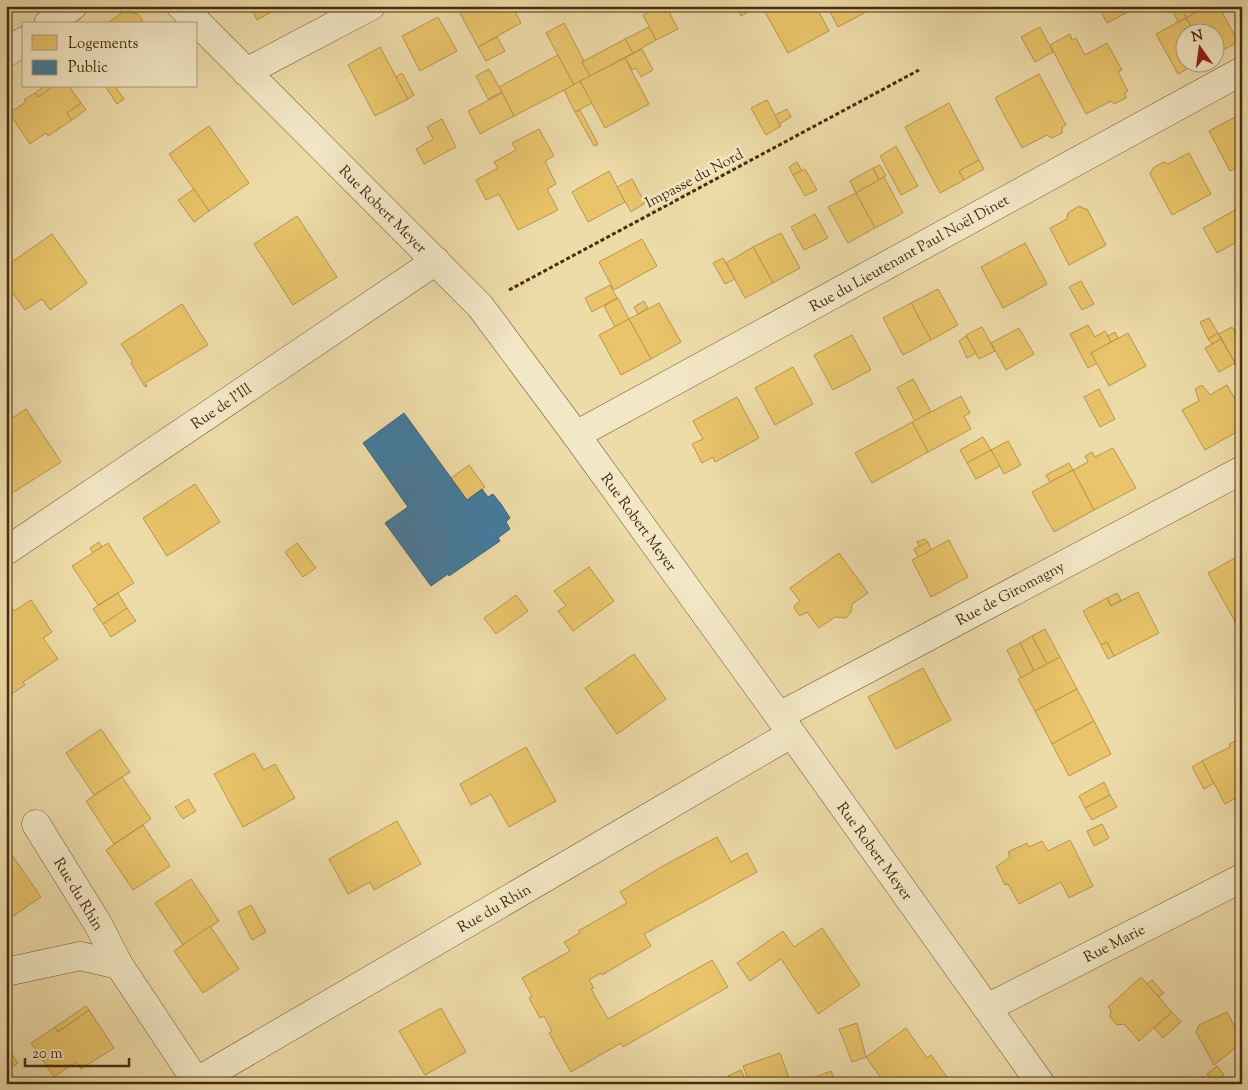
<svg xmlns="http://www.w3.org/2000/svg" width="1248" height="1090" viewBox="0 0 1248 1090" font-family="'Sorts Mill Goudy',serif">
  <rect width="100%" height="100%" fill="#eddba8"/>
  <filter id="stains"><feTurbulence type="fractalNoise" baseFrequency=".004" numOctaves="4"/><feColorMatrix values="0 0 0 0 .2 0 0 0 0 .09 0 0 0 0 .02 0 0 0 .5 -.17"/></filter>
  <radialGradient id="worn" r=".72"><stop offset=".6" stop-color="#630" stop-opacity="0"/><stop offset="1" stop-color="#630" stop-opacity=".3"/></radialGradient>
  <!-- homes -->
  <g fill="#e9c46a" stroke="#b8964e">
    <path d="M250,6H282L257,20Z"/>
    <path d="M282,6H288L289,9L282,13L279,8Z"/>
    <path d="M458,6H512L521,23L478,47L457,7Z"/>
    <path d="M661,6H666L678,29L656,40L643,15Z"/>
    <path d="M736,6H759L741,16Z"/>
    <path d="M776,6H816L829,31L788,53L765,12Z"/>
    <path d="M827,6H865L868,11L838,27Z"/>
    <path d="M1098,6H1122L1126,13L1107,23Z"/>
    <path d="M1122,6H1139L1126,13Z"/>
    <path d="M1180,6H1192L1196,13L1186,18Z"/>
    <path d="M1208,6H1219L1238,42L1216,54V32H1194L1186,18Z"/>
    <path d="M1181,7L1186,18L1178,22L1173,11Z"/>
    <path d="M124,11L138,14L145,24H106Z"/>
    <path d="M438,17L457,51L420,71L402,36Z"/>
    <path d="M1186,18L1194,32H1186V62H1200L1178,74L1156,34Z"/>
    <path d="M564,23L584,61L582,62L590,76L574,85L546,33Z"/>
    <path d="M649,27L656,40L633,53L625,39Z"/>
    <path d="M1040,27L1053,52L1035,62L1021,37Z"/>
    <path d="M1070,34L1072,40L1076,38L1085,55L1107,43L1122,70L1118,72L1128,91L1125,93L1126,98L1114,104L1111,101L1086,114L1050,45Z"/>
    <path d="M497,37L505,51L486,61L478,47Z"/>
    <path d="M625,39L633,53L590,76L582,62Z"/>
    <path d="M380,47L408,99L375,116L348,65Z"/>
    <path d="M642,49L653,70L641,77L636,68L632,70L625,58Z"/>
    <path d="M558,55L574,85L514,116L499,87Z"/>
    <path d="M625,58L649,104L605,128L580,81Z"/>
    <path d="M489,69L502,92L488,99L476,76Z"/>
    <path d="M402,73L414,95L408,99L396,77Z"/>
    <path d="M1039,74L1066,125L1062,127V133L1052,138L1047,135L1022,148L995,98Z"/>
    <path d="M580,81L592,103L575,112L564,90Z"/>
    <path d="M44,86H49L51,88L38,97L35,93Z"/>
    <path d="M53,86H69L81,103L67,113L72,120L48,136L46,133L30,144L9,113L26,102L24,100L35,93L38,97Z"/>
    <path d="M105,86H118L116,88L124,99L117,104Z"/>
    <path d="M502,93L514,116L480,134L468,111Z"/>
    <path d="M767,100L781,126L766,135L751,108Z"/>
    <path d="M81,103L86,110L72,120L67,113Z"/>
    <path d="M949,103L979,160L959,171L964,180L940,193L905,127Z"/>
    <path d="M787,109L791,117L779,124L775,115Z"/>
    <path d="M580,110L598,144L594,146L575,112Z"/>
    <path d="M1239,115L1242,120V165L1230,171L1209,131Z"/>
    <path d="M442,119L456,147L424,164L416,149L433,139L427,127Z"/>
    <path d="M209,126L249,183L209,211L169,154Z"/>
    <path d="M539,129L554,156L545,161L556,184L547,189L558,210L518,230L499,194L486,200L476,180L498,168L494,162L516,150L512,143Z"/>
    <path d="M896,146L918,186L901,195L880,156Z"/>
    <path d="M1189,153L1211,194L1172,215L1150,174L1153,168L1163,162L1168,164Z"/>
    <path d="M979,160L984,169L964,180L959,171Z"/>
    <path d="M797,162L802,171L793,175L789,167Z"/>
    <path d="M880,165L886,176L879,180L873,168Z"/>
    <path d="M873,168L879,180L856,193L850,181Z"/>
    <path d="M805,169L817,190L805,196L793,175Z"/>
    <path d="M609,171L625,202L588,222L572,192Z"/>
    <path d="M884,177L903,213L875,228L856,193Z"/>
    <path d="M632,179L645,203L631,212L617,187Z"/>
    <path d="M194,189L209,211L194,222L178,200Z"/>
    <path d="M856,193L875,228L848,243L828,207Z"/>
    <path d="M1079,206L1085,209H1087L1106,245L1069,265L1050,228L1067,219L1068,213Z"/>
    <path d="M1242,207V223L1235,210Z"/>
    <path d="M1235,210L1242,223V239L1217,253L1203,228Z"/>
    <path d="M815,214L828,238L804,250L791,227Z"/>
    <path d="M297,216L337,277L293,305L254,244Z"/>
    <path d="M781,233L800,268L773,283L753,247Z"/>
    <path d="M52,234L87,283L50,310L42,299L25,310L6,284V266Z"/>
    <path d="M642,239L657,266L614,290L599,262Z"/>
    <path d="M1025,243L1047,284L1003,308L981,267Z"/>
    <path d="M753,247L773,283L745,298L726,263Z"/>
    <path d="M723,258L735,279L725,284L713,263Z"/>
    <path d="M1081,281L1094,304L1082,310L1069,287Z"/>
    <path d="M610,285L617,298L592,312L585,298Z"/>
    <path d="M938,289L958,325L931,340L911,303Z"/>
    <path d="M618,298L629,319L615,327L604,306Z"/>
    <path d="M644,301L648,308L638,314L634,307Z"/>
    <path d="M659,303L681,342L651,359L629,319Z"/>
    <path d="M911,303L931,340L903,355L883,318Z"/>
    <path d="M182,304L208,345L145,383L147,386L145,387L131,363L133,362L121,344Z"/>
    <path d="M1209,318L1218,333L1208,339L1200,322Z"/>
    <path d="M629,319L651,359L621,375L599,335Z"/>
    <path d="M1088,325L1095,337L1105,331L1111,342L1091,353L1097,363L1088,368L1070,334Z"/>
    <path d="M982,327L995,351L979,359L966,335Z"/>
    <path d="M1232,327L1242,343V359L1235,363L1219,334Z"/>
    <path d="M1019,328L1034,354L1006,370L991,343Z"/>
    <path d="M1115,332L1118,338L1111,342L1108,336Z"/>
    <path d="M1128,333L1146,366L1109,386L1091,353Z"/>
    <path d="M1218,333L1221,339L1212,344L1208,339Z"/>
    <path d="M852,335L871,370L833,390L814,355Z"/>
    <path d="M966,336L976,353L967,358L959,341Z"/>
    <path d="M1221,339L1235,363L1219,372L1205,348Z"/>
    <path d="M1242,359V374L1241,375L1235,363Z"/>
    <path d="M793,367L813,404L775,425L755,388Z"/>
    <path d="M913,379L931,412L915,421L897,388Z"/>
    <path d="M1202,385L1210,395L1227,385L1242,411V429L1205,450L1182,410L1199,401L1195,389Z"/>
    <path d="M1099,389L1115,419L1100,427L1084,397Z"/>
    <path d="M961,396L970,413L964,416L971,429L928,452L912,422Z"/>
    <path d="M737,397L759,438L715,462L713,457L702,463L692,444L703,439L693,421Z"/>
    <path d="M26,409L61,462L6,497V422Z"/>
    <path d="M912,422L928,452L872,483L855,453Z"/>
    <path d="M983,437L991,450L967,463L960,450Z"/>
    <path d="M1008,441L1021,465L1004,474L991,450Z"/>
    <path d="M1113,448L1136,488L1094,510L1073,470L1088,462L1085,456L1092,452L1095,457Z"/>
    <path d="M991,450L1000,466L976,479L967,463Z"/>
    <path d="M1069,463L1073,470L1050,482L1046,475Z"/>
    <path d="M469,465L485,487L467,500L451,478Z"/>
    <path d="M1073,470L1094,510L1054,532L1032,492Z"/>
    <path d="M195,484L220,522L167,556L143,518Z"/>
    <path d="M925,539L928,542L920,547L917,542Z"/>
    <path d="M949,540L968,577L931,597L912,560Z"/>
    <path d="M99,542L102,547L93,553L90,548Z"/>
    <path d="M928,542L931,550L918,557L914,549Z"/>
    <path d="M108,543L134,583L98,605L72,566Z"/>
    <path d="M297,543L316,568L303,577L285,552Z"/>
    <path d="M839,553L868,593L852,604L851,612L846,618L835,617L819,628L807,612L802,615H799L794,608L795,605L800,601L790,588Z"/>
    <path d="M1242,554V623L1237,625L1208,573Z"/>
    <path d="M589,567L614,601L573,631L558,611L566,606L554,591Z"/>
    <path d="M1138,592L1159,633L1114,656L1107,642L1101,645L1083,611L1107,598L1111,606Z"/>
    <path d="M118,593L127,608L103,624L93,609Z"/>
    <path d="M1117,593L1121,600L1111,606L1107,598Z"/>
    <path d="M516,595L528,611L496,634L484,618Z"/>
    <path d="M31,600L52,632L43,638L58,659L23,682L25,685L6,698V608L11,605L14,611Z"/>
    <path d="M127,608L136,621L111,637L103,624Z"/>
    <path d="M1045,629L1060,657L1047,664L1032,636Z"/>
    <path d="M1032,636L1047,664L1034,671L1020,643Z"/>
    <path d="M1107,642L1114,656L1108,659L1101,645Z"/>
    <path d="M1020,643L1034,671L1021,678L1007,650Z"/>
    <path d="M634,654L666,699L617,734L585,688Z"/>
    <path d="M1060,657L1077,689L1035,711L1018,679Z"/>
    <path d="M923,668L951,720L896,749L868,697Z"/>
    <path d="M1077,689L1094,721L1052,744L1035,711Z"/>
    <path d="M1094,721L1111,754L1069,776L1052,744Z"/>
    <path d="M101,729L130,772L94,795L66,753Z"/>
    <path d="M1242,738V795L1225,804L1202,761L1230,747L1229,744Z"/>
    <path d="M526,747L556,801L509,827L491,794L471,805L460,784Z"/>
    <path d="M254,753L264,770L275,764L295,798L243,827L214,774Z"/>
    <path d="M1202,761L1214,783L1204,789L1192,767Z"/>
    <path d="M122,777L151,819L114,844L86,801Z"/>
    <path d="M1104,782L1110,795L1085,808L1079,796Z"/>
    <path d="M1110,795L1117,807L1092,820L1085,808Z"/>
    <path d="M188,799L196,811L183,819L175,807Z"/>
    <path d="M397,821L421,864L374,890L370,882L348,894L329,859Z"/>
    <path d="M1102,824L1109,838L1094,846L1087,831Z"/>
    <path d="M143,825L170,866L133,890L106,850Z"/>
    <path d="M717,837L731,862L747,853L757,872L644,934L651,946L602,975L601,973L589,980L594,988L591,989L608,1019L712,960L728,987L623,1047L621,1043L571,1072L549,1033L552,1031L544,1016L540,1018L529,998L532,996L522,978L570,951L564,942L580,933L578,931L627,903L620,892L661,867Z"/>
    <path d="M1070,840L1093,886L1069,898L1061,882L1019,904L1008,884L1005,885L996,867L1010,857L1008,852L1027,843L1029,847L1042,841L1048,851Z"/>
    <path d="M12,855L41,897L6,921V859Z"/>
    <path d="M191,879L219,921L183,945L155,903Z"/>
    <path d="M251,905L266,932L252,940L238,912Z"/>
    <path d="M210,926L239,969L203,993L174,951Z"/>
    <path d="M822,928L860,985L818,1014L781,959L750,981L737,963L783,931L794,947Z"/>
    <path d="M1242,950V966L1235,953Z"/>
    <path d="M1141,977L1172,1012L1139,1041L1124,1024L1117,1025L1110,1017L1111,1010L1108,1007Z"/>
    <path d="M1152,980L1164,993L1159,997L1147,984Z"/>
    <path d="M86,1006L89,1010L58,1032L55,1027Z"/>
    <path d="M441,1008L466,1052L425,1075L399,1031Z"/>
    <path d="M89,1010L114,1048L81,1069L76,1062L54,1077L31,1043L55,1027L58,1032Z"/>
    <path d="M1172,1012L1181,1022L1163,1038L1154,1028Z"/>
    <path d="M1227,1012L1242,1040V1045L1234,1049L1214,1065L1196,1032L1199,1025Z"/>
    <path d="M857,1023L866,1057L852,1062L839,1029Z"/>
    <path d="M906,1028L927,1058L931,1055L947,1077L938,1084H885L866,1057Z"/>
    <path d="M6,1045L18,1063L6,1072Z"/>
    <path d="M780,1053L789,1078L774,1084H750L743,1066Z"/>
    <path d="M1217,1066L1224,1075L1215,1084H1207L1206,1082L1210,1079L1207,1074Z"/>
    <path d="M741,1070L747,1084H731L728,1076Z"/>
    <path d="M831,1071L836,1084H807L806,1081Z"/>
    <path d="M725,1077L728,1084H713L712,1081Z"/>
  </g>
  <!-- public -->
  <path fill="#457b9d" stroke="#466372" d="M404,413L467,500L482,489L488,497L493,494L501,504L510,518L506,522L510,529L498,538L500,541L449,576L448,574L431,586L385,523L408,507L363,443Z"/>
  <g fill="none" stroke-linecap="round" stroke-linejoin="round">
    <!-- minor casing -->
    <g stroke="#705834" stroke-width="29">
      <g id="minor">
        <path d="M181,6L480,306L576,435L779,716L1041,1084"/>
        <path d="M48,24L73,6"/>
        <path d="M6,53L24,41"/>
        <path d="M246,72L371,6"/>
        <path d="M576,435L1242,71"/>
        <path d="M6,551L436,261"/>
        <path d="M779,716L1242,470"/>
        <path d="M36,824L98,924L119,965"/>
        <path d="M6,972L80,956L119,965L196,1081"/>
        <path d="M987,1008L1242,878"/>
        <path d="M192,1084L791,734"/>
      </g>
    </g>
    <!-- path -->
    <path stroke="#472c0e" stroke-width="3" stroke-dasharray="4 2.5" stroke-linecap="butt" d="M509,290L919,70"/>
    <!-- minor -->
    <use href="#minor" stroke="#f3e8c6" stroke-width="28"/>
  </g>
  <g text-anchor="middle" stroke-width="5" stroke-linejoin="round" paint-order="stroke">
    <!-- street labels -->
    <g font-size="15" fill="#472c0e" stroke="#f3e8c6">
      <text transform="translate(694 178) rotate(-28)" y="5">Impasse du Nord</text>
      <text transform="translate(383 209) rotate(45)" y="5">Rue Robert Meyer</text>
      <text transform="translate(909 253) rotate(-29)" y="5">Rue du Lieutenant Paul Noël Dinet</text>
      <text transform="translate(221 406) rotate(-34)" y="5">Rue de l'Ill</text>
      <text transform="translate(639 522) rotate(54)" y="5">Rue Robert Meyer</text>
      <text transform="translate(1010 593) rotate(-28)" y="5">Rue de Giromagny</text>
      <text transform="translate(875 851) rotate(54)" y="5">Rue Robert Meyer</text>
      <text transform="translate(79 894) rotate(59)" y="5">Rue du Rhin</text>
      <text transform="translate(494 908) rotate(-30)" y="5">Rue du Rhin</text>
      <text transform="translate(1114 943) rotate(-27)" y="5">Rue Marie</text>
    </g>
  </g>
  <!-- margin -->
  <rect width="1248" height="1090" fill="none" stroke="#eddba8" stroke-width="25"/>
  <rect x="8" y="8" width="1233" height="1075" fill="none" stroke="#472c0e" stroke-width="2.5"/>
  <rect x="12" y="12" width="1223" height="1065" fill="none" stroke="#472c0e"/>
  <!-- legend -->
  <rect x="22" y="22" width="175" height="65" fill="#f3e8c6" stroke="#ae9d7c"/>
  <rect x="32" y="35" width="25" height="15" fill="#e9c46a" stroke="#ae9d7c"/>
  <text x="68" y="48" font-size="15" fill="#472c0e">Logements</text>
  <rect x="32" y="60" width="25" height="15" fill="#457b9d" stroke="#ae9d7c"/>
  <text x="68" y="72" font-size="15" fill="#472c0e">Public</text>
  <!-- north arrow -->
  <g transform="translate(1200 48) rotate(346)"><circle r="24" fill="#f3e8c6" stroke="#ae9d7c"/>
  <path d="M0-4L9 19L0 12L-9 19Z" fill="#8f2418"/>
  <text y="-8" font-size="14" font-weight="bold" text-anchor="middle" fill="#472c0e">N</text>
  </g>
  <!-- scale -->
  <path d="M25 1058v8h104v-8" fill="none" stroke="#472c0e" stroke-width="2.5"/>
  <text x="32" y="1058" font-size="15" fill="#472c0e" stroke="#f3e8c6" stroke-width="4" paint-order="stroke">20 m</text>
  <rect width="100%" height="100%" filter="url(#stains)"/>
  <rect width="100%" height="100%" fill="url(#worn)"/>
</svg>
